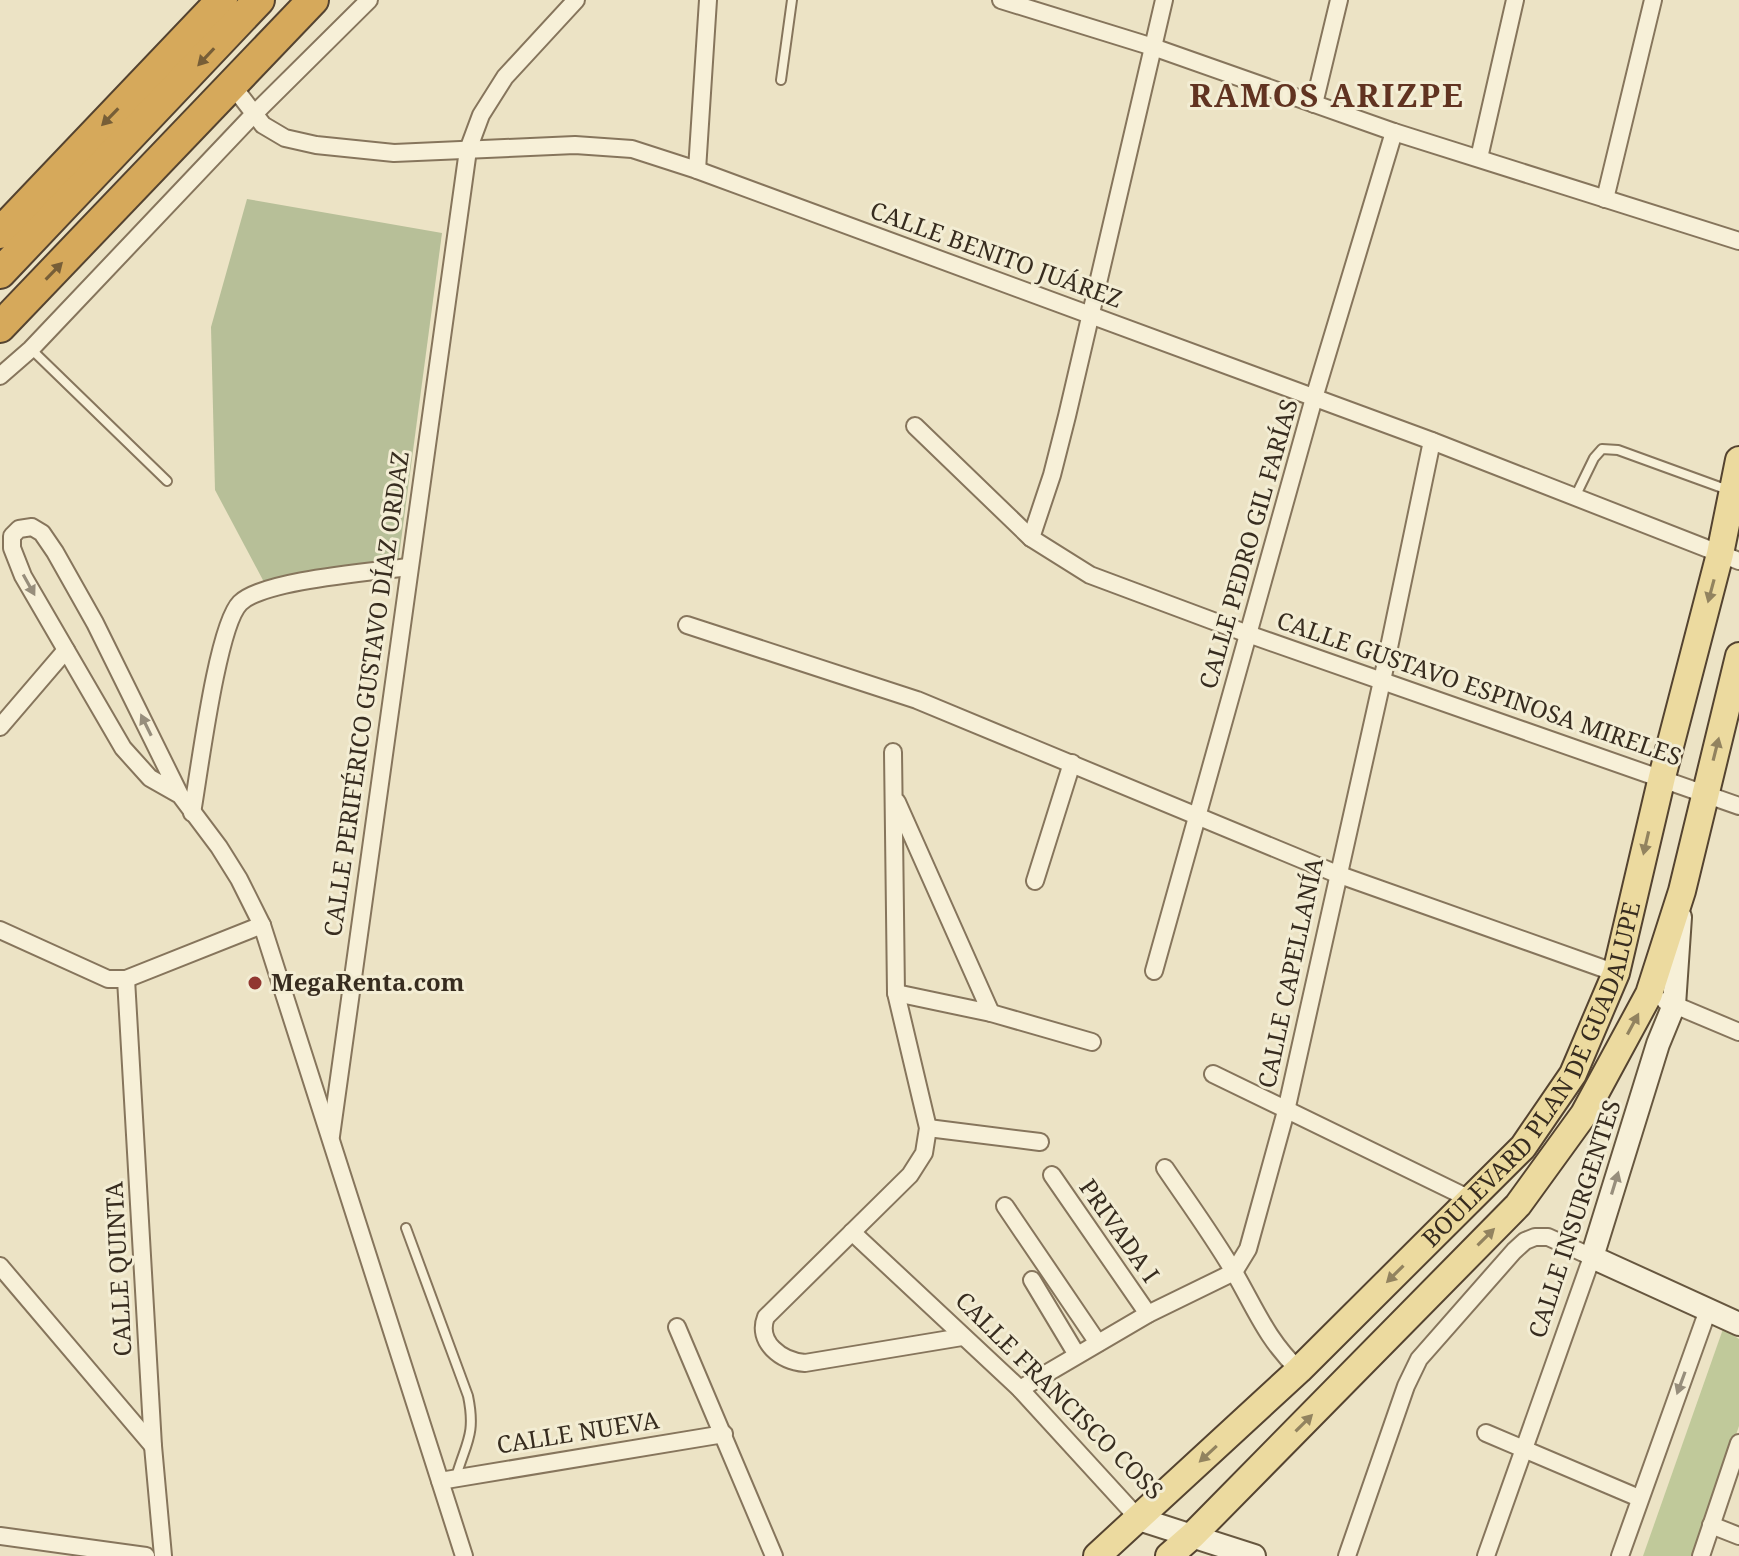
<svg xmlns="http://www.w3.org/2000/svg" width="1739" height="1556" viewBox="0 0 1739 1556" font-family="'Noto Serif',serif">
  <rect width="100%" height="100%" fill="#ece3c5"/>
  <!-- green -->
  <path fill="#c0c99a" d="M1723,1329L1739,1339V1426L1694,1556H1643Z"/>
  <!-- cemetery -->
  <path fill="#b7bf98" d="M247,199L442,233L397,571L264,582L215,490L211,327Z"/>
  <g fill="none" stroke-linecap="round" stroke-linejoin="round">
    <!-- lane casing -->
    <g stroke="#86755c" stroke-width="12">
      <g id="lane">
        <path d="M781,80L792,0"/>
        <path d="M31,349L167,481"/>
        <path d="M1575,497L1594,458L1602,449L1618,450L1728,490"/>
        <path d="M406,1228L468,1396C476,1435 466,1442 456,1477"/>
      </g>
    </g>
    <!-- street casing -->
    <g stroke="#86755c" stroke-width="20">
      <g id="street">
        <path d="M1001,0L1153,47L1394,132L1739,241"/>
        <path d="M232,85L263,125L285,138L316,145L394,153L575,145L632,149L697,170L1432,441L1739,561"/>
        <path d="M1314,104L1339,0"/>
        <path d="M1479,158L1515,0"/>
        <path d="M697,170L708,0"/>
        <path d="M1605,199L1653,0"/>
        <path d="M0,376L31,349L253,115L369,0"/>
        <path d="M915,426L1031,538L1090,575L1248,634L1739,806"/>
        <path d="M1031,538L1052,475L1067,416L1164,0"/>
        <path d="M687,625L917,700L1337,874L1616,973"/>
        <path d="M0,727L66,650"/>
        <path d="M893,752L896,993L928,1128L924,1153L910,1175L766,1317C756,1342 781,1361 805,1363L962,1337"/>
        <path d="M180,795L150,778L123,748L23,576L12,548V536L19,529L32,527L42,533L55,552L95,623L180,795L219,847L239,879L262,925L464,1556"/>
        <path d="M897,802L991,1013"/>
        <path d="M192,813C199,774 217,626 240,603C263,580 372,572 408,567"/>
        <path d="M1035,881L1072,763"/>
        <path d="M0,930L108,979H126L262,925"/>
        <path d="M1154,971L1314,398L1394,132"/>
        <path d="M126,979L153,1446L163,1556"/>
        <path d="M896,993L991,1013L1092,1042"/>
        <path d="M1665,1001L1739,1032"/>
        <path d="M1213,1074L1470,1199"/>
        <path d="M928,1128L1040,1142"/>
        <path d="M331,1136L468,150L481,115L505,77L576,0"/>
        <path d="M1165,1168C1188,1202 1213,1236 1234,1272C1255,1308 1267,1340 1299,1370"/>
        <path d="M1052,1175L1148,1314"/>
        <path d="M1005,1206L1098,1343"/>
        <path d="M852,1232L1020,1389L1139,1519"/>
        <path d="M0,1266L153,1446"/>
        <path d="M1032,1280L1077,1355"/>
        <path d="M677,1327L774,1556"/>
        <path d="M1020,1389L1148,1314L1234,1272L1248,1249L1286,1111L1382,681L1432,441"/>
        <path d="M1486,1433L1639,1498"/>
        <path d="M440,1481L724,1434"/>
        <path d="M1711,1525L1739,1536"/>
        <path d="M0,1536L146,1556"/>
        <path d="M1347,1556L1406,1386L1419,1359L1514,1251L1525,1241L1535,1237H1548L1592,1257L1486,1556"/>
        <path d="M1620,1556L1708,1310"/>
        <path d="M1701,1556L1739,1443"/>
      </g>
    </g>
    <!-- secondary casing -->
    <g stroke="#67573f" stroke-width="26">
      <g id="secondary">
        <path d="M1680,917L1674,1005L1658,1044L1592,1257L1739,1324"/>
        <path d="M1139,1519L1254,1556"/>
      </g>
    </g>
    <!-- primary casing -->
    <g stroke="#544330" stroke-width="30">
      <g id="primary">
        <path id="s1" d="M1097,1556L1299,1370L1523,1147L1573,1074L1616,973L1662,777L1720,554L1739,460"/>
        <path d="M1169,1556L1193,1535L1518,1205L1584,1114L1649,994L1682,891L1739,656"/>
      </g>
    </g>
    <!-- highway casing -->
    <g stroke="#544330" stroke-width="34">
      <g id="highway">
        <path d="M0,233L222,0"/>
        <path d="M0,273L259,0"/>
        <path d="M0,327L313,0"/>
      </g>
    </g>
    <!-- lane -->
    <use href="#lane" stroke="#f7f0d8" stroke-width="8"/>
    <!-- street -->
    <use href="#street" stroke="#f7f0d8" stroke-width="16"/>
    <!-- secondary -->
    <use href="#secondary" stroke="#f7f0d8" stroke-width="22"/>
    <!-- primary -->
    <use href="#primary" stroke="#ecda9f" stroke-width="26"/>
    <!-- highway -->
    <use href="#highway" stroke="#d6a95b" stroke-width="30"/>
  </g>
  <!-- one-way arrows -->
  <defs><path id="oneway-solid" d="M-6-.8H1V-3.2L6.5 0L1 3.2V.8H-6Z" transform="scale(2)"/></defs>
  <g fill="#775e37">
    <use href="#oneway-solid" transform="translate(206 57) rotate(133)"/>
    <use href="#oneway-solid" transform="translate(110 117) rotate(134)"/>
    <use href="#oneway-solid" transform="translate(54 271) rotate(-46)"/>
  </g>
  <g fill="#978e7c">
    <use href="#oneway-solid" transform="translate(29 585) rotate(61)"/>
    <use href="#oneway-solid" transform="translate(146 725) rotate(-116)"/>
    <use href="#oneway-solid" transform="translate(1615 1183) rotate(-73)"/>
    <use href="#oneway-solid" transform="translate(1681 1383) rotate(110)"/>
  </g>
  <g fill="#92835f">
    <use href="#oneway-solid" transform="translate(1711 591) rotate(105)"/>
    <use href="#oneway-solid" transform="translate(1716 749) rotate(-76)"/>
    <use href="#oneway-solid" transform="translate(1646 843) rotate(103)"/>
    <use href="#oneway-solid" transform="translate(1633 1024) rotate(-62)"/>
    <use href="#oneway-solid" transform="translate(1486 1237) rotate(-45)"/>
    <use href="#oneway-solid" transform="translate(1395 1274) rotate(135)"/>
    <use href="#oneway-solid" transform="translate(1304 1423) rotate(-45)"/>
    <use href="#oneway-solid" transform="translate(1208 1454) rotate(137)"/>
  </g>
  <!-- markers -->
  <circle fill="#913730" stroke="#f3edd4" stroke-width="3" cx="255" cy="983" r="8"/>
  <g text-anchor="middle" stroke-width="6" stroke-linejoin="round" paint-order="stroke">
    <!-- street labels -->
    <g font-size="24" fill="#372c1f" stroke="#f3edd4">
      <text transform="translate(996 255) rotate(20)" y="8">CALLE BENITO JUÁREZ</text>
      <text transform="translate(1249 544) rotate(-74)" y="8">CALLE PEDRO GIL FARÍAS</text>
      <text transform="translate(1479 689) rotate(19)" y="8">CALLE GUSTAVO ESPINOSA MIRELES</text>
      <text transform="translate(367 694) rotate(-82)" y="8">CALLE PERIFÉRICO GUSTAVO DÍAZ ORDAZ</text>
      <text transform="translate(1291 973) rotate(-78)" y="8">CALLE CAPELLANÍA</text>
      <text dy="8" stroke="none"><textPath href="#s1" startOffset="658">BOULEVARD PLAN DE GUADALUPE</textPath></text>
      <text transform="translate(1575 1219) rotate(-72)" y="8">CALLE INSURGENTES</text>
      <text transform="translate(1119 1231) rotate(55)" y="8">PRIVADA I</text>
      <text transform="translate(119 1269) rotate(-93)" y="8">CALLE QUINTA</text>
      <text transform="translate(1059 1396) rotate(45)" y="8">CALLE FRANCISCO COSS</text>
      <text transform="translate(578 1433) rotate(-9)" y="8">CALLE NUEVA</text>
    </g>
    <!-- poi labels -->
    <g font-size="24" font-weight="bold" fill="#372c1f" stroke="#f3edd4" text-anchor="start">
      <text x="271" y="991">MegaRenta.com</text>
    </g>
    <!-- district labels -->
    <g font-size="32" font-weight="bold" letter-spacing="2" fill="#613321" stroke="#f3edd4">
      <text x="1327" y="107">RAMOS ARIZPE</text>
    </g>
  </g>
</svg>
